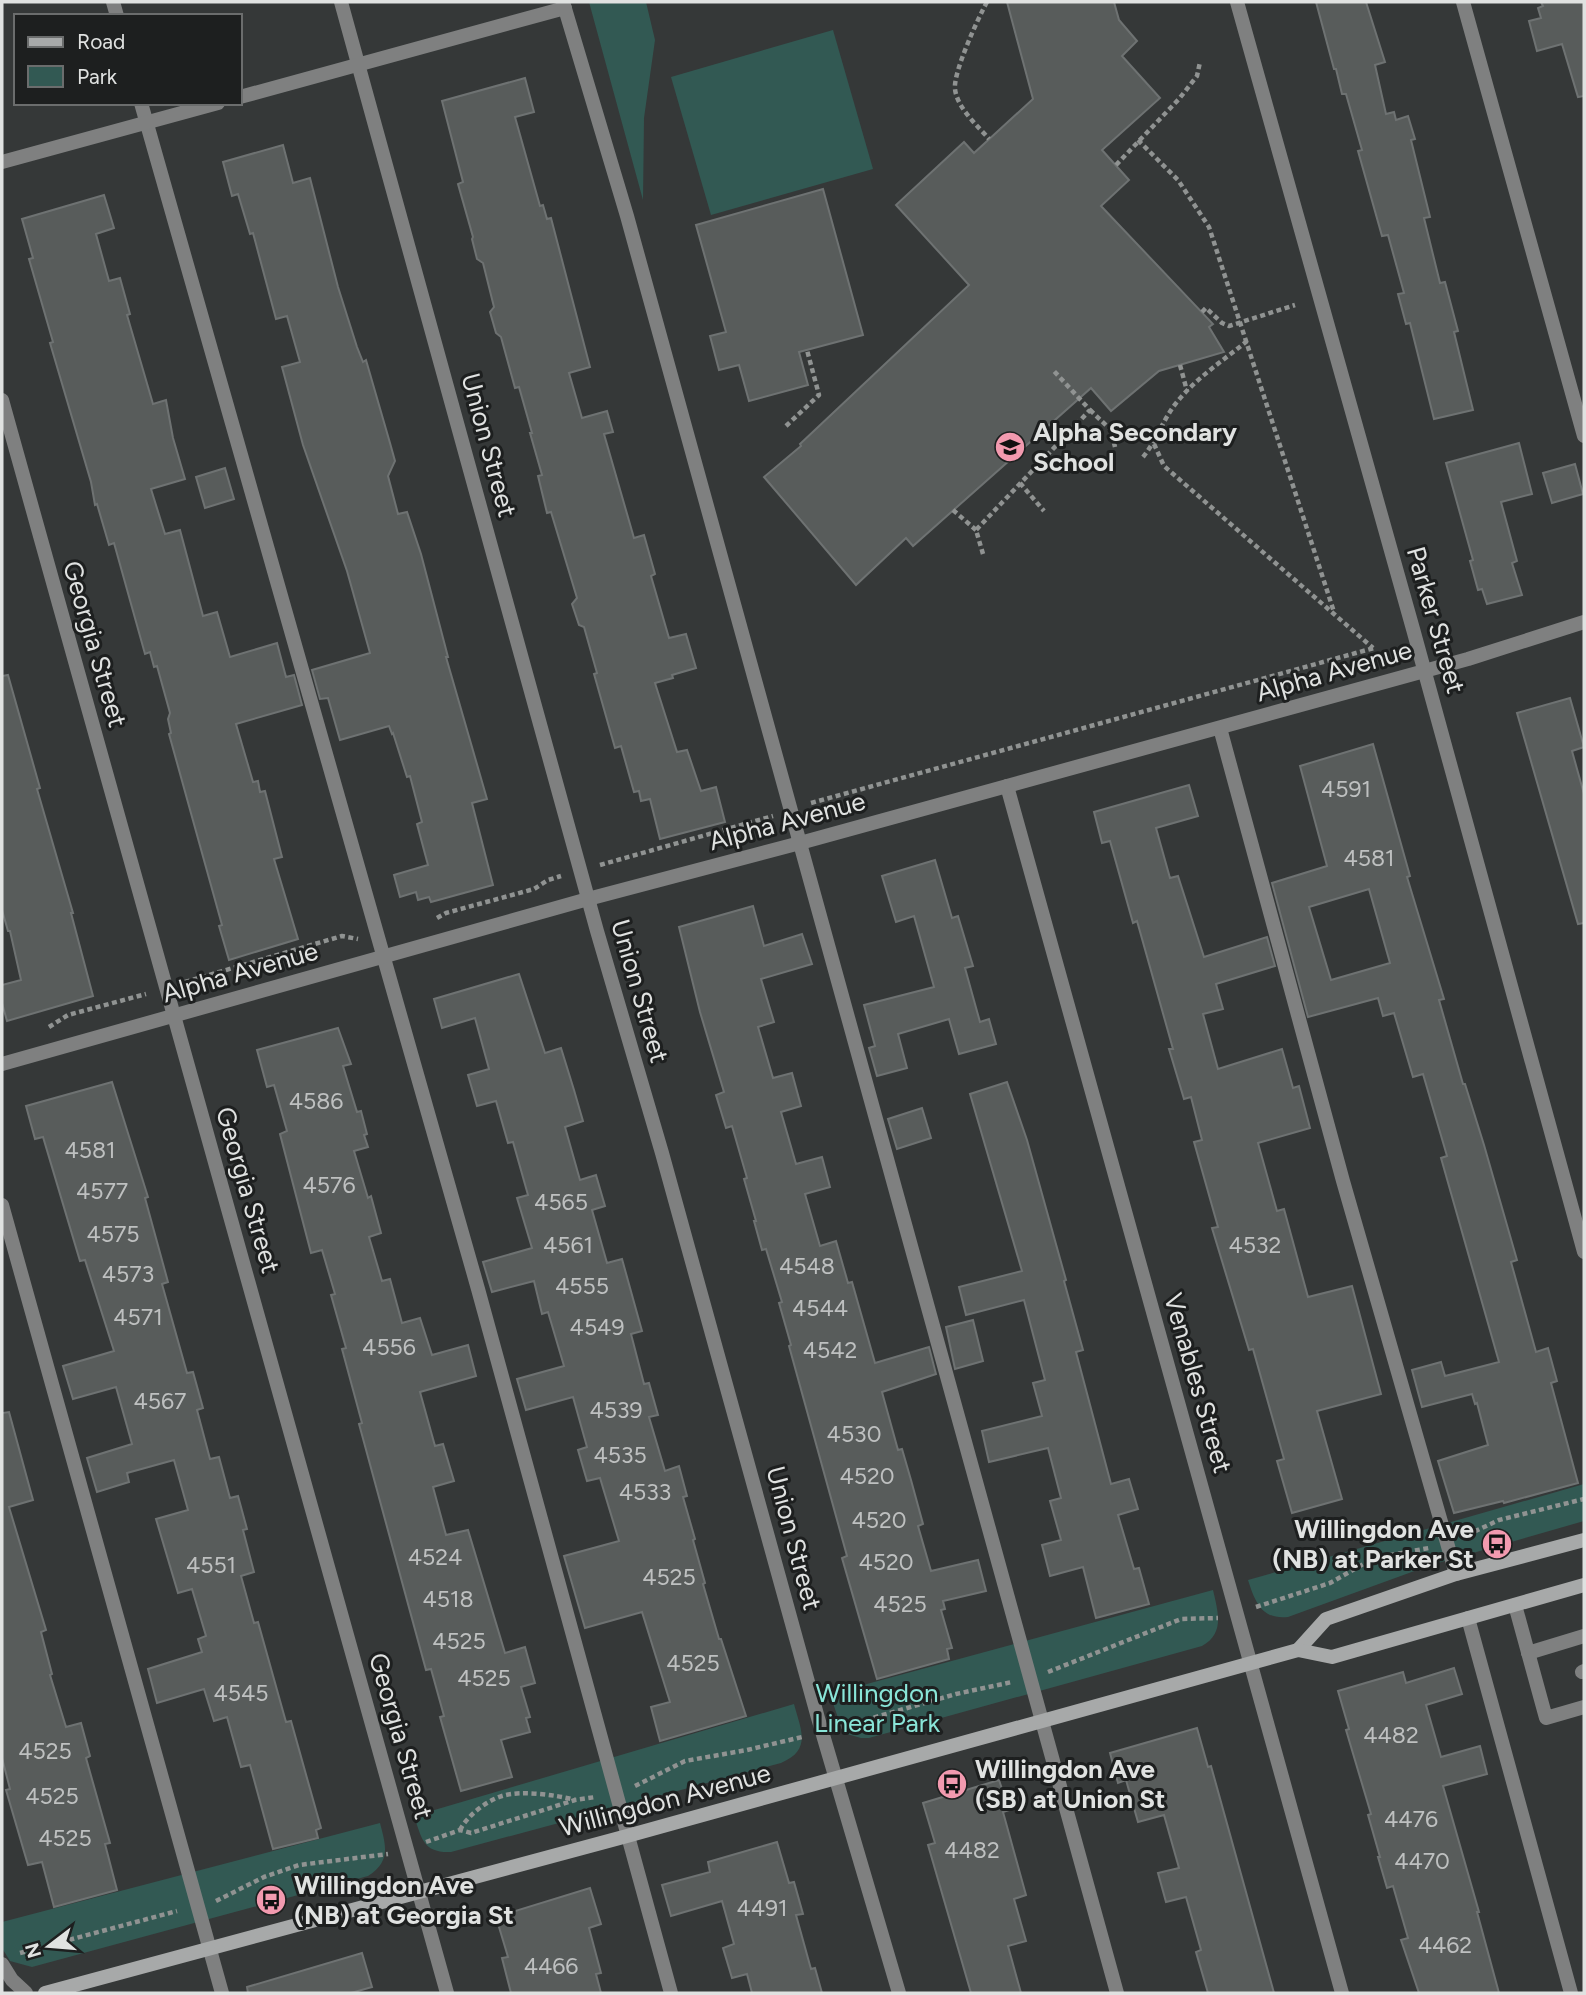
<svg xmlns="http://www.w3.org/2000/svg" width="1586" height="1995" viewBox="0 0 1586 1995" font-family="Figtree,sans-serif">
  <rect width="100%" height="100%" fill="#353838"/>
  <!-- green -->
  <g fill="#325953">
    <path d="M589,2H646L655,40L644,118L643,200Z"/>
    <path d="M833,30L873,169L711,215L671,77Z"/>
    <path d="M1584,1484V1521L1431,1565L1288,1617C1262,1620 1255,1602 1248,1580Z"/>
    <path d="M1213,1590C1218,1612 1225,1633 1202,1646L869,1738H861L847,1734L841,1727L830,1694Z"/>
    <path d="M794,1704C801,1730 812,1750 781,1763L451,1852C423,1853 422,1839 414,1816Z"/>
    <path d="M380,1823C386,1846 391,1861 368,1876L32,1967L10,1961L2,1948V1922Z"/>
  </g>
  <!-- building -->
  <g fill="#585c5b" stroke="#6e7272" stroke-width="2" fill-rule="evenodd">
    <path d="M1007,2H1114L1119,20L1137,41L1122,56L1160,98L1102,150L1129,180L1101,206L1213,324L1209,327L1224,352L1159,371L1111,411L1091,388L913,546L906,538L856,585L764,477L801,446L800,444L969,285L896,205L964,142L974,153L1033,99Z"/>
    <path d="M1316,2H1366L1385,62L1375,65L1386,114L1394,112L1396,120L1408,116L1415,139L1411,140L1430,217L1424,218L1440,283L1445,282L1458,331L1454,332L1473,410L1434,419L1410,323L1406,324L1398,294L1404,293L1388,235L1382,236L1358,151L1362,150L1346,94H1342L1336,69H1334Z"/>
    <path d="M1541,2H1584V96L1578,97L1562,44L1537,51L1529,21L1541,18L1538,8L1543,6Z"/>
    <path d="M525,78L534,112L515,117L540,206L543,205L547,219L551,218L590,367L569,373L582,418L607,411L613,432L604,434L634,538L644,535L655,574L651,576L669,638L686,634L696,668L672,675L673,678L655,683L677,752L687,750L701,791L716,787L725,822L660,839L650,799L641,801L639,791L634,792L621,746L615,748L594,674L597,673L584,627L579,625L572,604L577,598L551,512L547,513L538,476L542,475L530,433H532L519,387L515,388L501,337L496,333L490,312L494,307L483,263L477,259L472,239L473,237L458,184L463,182L442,101Z"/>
    <path d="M283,145L293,183L310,178L338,287L357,347L363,362L366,360L390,443L395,461L388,476L398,514L407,512L421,554L448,657H446L487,799L472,803L493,885L431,902L429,897L418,900L416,892L400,897L394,875L428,865L417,824L422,822L410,776L407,777L393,733L392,734L389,726L340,740L328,698L320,699L312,670L370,653L347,571L303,445L282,367L300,362L287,316L276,319L253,233L250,234L238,194L232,196L223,162Z"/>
    <path d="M823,189L863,335L799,352L808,385L749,401L739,365L719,370L710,336L726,332L696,225Z"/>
    <path d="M104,195L114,228L96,234L109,281L120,278L130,314L127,315L153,404L166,400L173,438L185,479L151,489L165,534L180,530L203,616L217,612L230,657L277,643L286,677L294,675L302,705L236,724L253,782L258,781L260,792L265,791L282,857L274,859L298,939L229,960L219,926L222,925L169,734L171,733L168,719L170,713L157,666L154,667L150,652L145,654L114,543L109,545L97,504L95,505L91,482L50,343L53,342L29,259L33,258L22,219Z"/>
    <path d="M1519,443L1532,494L1501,502L1517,561L1512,563L1522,595L1487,604L1482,589L1478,590L1470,561L1473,560L1446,463Z"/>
    <path d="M1575,464L1583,494L1552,503L1543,473Z"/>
    <path d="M225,468L234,499L205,508L196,477Z"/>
    <path d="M8,675L40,788L37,789L73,913H71L93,996L7,1021L2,1003V985L21,980L10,931H8L2,910V676Z"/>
    <path d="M1570,698L1584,747L1572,751L1584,794V923L1578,924L1517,713Z"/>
    <path d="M1373,744L1410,876L1407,877L1444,999L1439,1000L1463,1084H1465L1484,1145L1517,1260L1511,1262L1536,1352L1548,1348L1557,1381L1551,1383L1578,1483L1504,1503L1503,1501L1454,1513L1438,1461L1488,1445L1477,1403L1475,1404L1472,1394L1422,1407L1412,1370L1441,1362L1445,1376L1499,1362L1441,1158L1447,1156L1423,1074L1413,1077L1394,1013L1383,1016L1378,998L1308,1017L1272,883L1327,866L1300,766ZM1369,889L1390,963L1331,980L1309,907Z"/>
    <path d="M1189,785L1198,816L1156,828L1170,878L1178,876L1204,957L1267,937L1275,966L1216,984L1223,1009L1203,1014L1218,1069L1282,1049L1293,1088L1299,1086L1310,1128L1258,1143L1277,1211L1284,1209L1308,1297L1352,1286L1381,1394L1317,1411L1342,1499L1292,1513L1277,1461L1284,1459L1253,1349L1249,1350L1212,1228L1218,1227L1194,1142L1202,1140L1191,1097L1184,1099L1169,1049H1173L1137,921L1133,923L1110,841L1102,843L1094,812Z"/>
    <path d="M935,860L952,918L958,916L973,966L965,968L980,1022L989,1019L996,1044L959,1054L949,1019L898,1034L907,1068L877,1076L869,1048L875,1046L864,1005L934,987L914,916L896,922L882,876Z"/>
    <path d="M753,906L764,946L802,934L812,964L761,979L774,1022L758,1027L773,1078L792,1073L801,1106L781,1112L796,1164L822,1157L830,1187L805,1194L820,1246L836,1241L848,1283L852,1282L875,1363L929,1347L936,1374L882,1392L898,1450L902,1449L911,1480L923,1524L918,1526L931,1571L978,1560L986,1591L943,1601L945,1609L941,1610L952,1648L947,1649L949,1659L877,1679L842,1558L847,1556L789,1346L791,1345L779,1303L782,1302L766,1249L762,1250L754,1221H756L744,1179L747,1178L732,1126L726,1128L716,1095L724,1092L700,1012L679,927Z"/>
    <path d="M519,974L545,1053L561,1048L574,1090L583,1121L565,1127L580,1180L596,1175L605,1206L592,1210L607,1263L622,1259L642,1331L631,1334L644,1384L649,1383L658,1415L649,1417L665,1471L679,1466L687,1496L683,1497L695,1539L693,1540L705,1583L703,1584L719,1639H721L746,1716L660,1741L651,1707L670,1702L642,1612L585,1628L564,1556L619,1541L600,1478L587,1481L578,1450L587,1447L573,1397L526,1410L517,1379L564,1366L548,1312L542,1314L534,1281L492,1292L483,1262L532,1248L517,1198L528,1195L513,1142L508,1143L496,1101L477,1106L468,1075L489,1069L475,1018L442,1028L434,999Z"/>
    <path d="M338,1028L351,1064L343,1066L357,1112L361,1111L367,1134L364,1135L368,1147L354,1151L368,1198L371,1196L381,1233L369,1237L382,1281L390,1279L402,1323L420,1318L432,1355L468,1345L476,1376L420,1392L435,1446L443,1444L454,1481L433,1487L446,1535L468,1530L505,1653L525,1647L535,1683L521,1687L530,1717L526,1718L530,1732L501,1740L512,1777L461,1791L440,1717L444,1716L431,1669L426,1670L359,1424L362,1423L342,1349L346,1348L331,1295L335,1294L322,1250L311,1253L280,1134L287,1131L274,1085L267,1087L257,1050Z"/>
    <path d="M112,1082L148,1197L145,1198L168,1282L162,1284L187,1373L193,1372L203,1408L197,1410L210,1459L219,1457L230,1498L238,1496L247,1529L243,1530L254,1572L241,1576L254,1623L258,1622L286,1722L291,1721L321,1828L316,1830L318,1838L273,1849L250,1765L241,1767L227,1717L214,1721L204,1689L157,1703L148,1669L202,1652L198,1639L206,1636L192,1589L178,1593L156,1519L188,1510L174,1460L127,1473L129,1482L97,1492L87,1458L132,1444L116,1387L73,1399L63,1366L114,1351L85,1260L80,1261L43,1137L35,1139L26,1106Z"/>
    <path d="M1007,1082L1027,1140L1066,1280L1064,1281L1083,1350L1076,1352L1111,1484L1129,1479L1138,1509L1118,1515L1134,1569L1139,1568L1149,1604L1096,1618L1083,1567L1050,1576L1042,1545L1061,1540L1050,1501L1061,1498L1048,1448L989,1462L982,1431L1042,1416L1033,1383L1045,1380L1024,1300L966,1315L959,1287L1022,1271L970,1094Z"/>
    <path d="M922,1108L931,1138L897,1149L888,1119Z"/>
    <path d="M973,1320L983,1361L955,1369L946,1327Z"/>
    <path d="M9,1412L33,1500L9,1507L46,1630L41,1632L52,1674L50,1675L66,1727L81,1723L90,1756L86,1758L110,1843L105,1844L117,1890L54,1907L42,1862L28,1865L6,1790L10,1789L2,1758V1413Z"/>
    <path d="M1454,1668L1462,1694L1426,1705L1441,1757L1480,1746L1487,1774L1443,1786L1479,1912H1477L1499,1993H1419L1401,1940L1408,1938L1393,1886L1387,1888L1378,1857H1380L1368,1815L1371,1814L1346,1730L1349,1729L1338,1691L1403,1672L1406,1683Z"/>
    <path d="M1197,1728L1208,1767L1211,1766L1274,1993H1208L1196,1952L1201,1950L1186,1897L1166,1902L1158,1873L1179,1868L1164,1815L1138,1822L1126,1780L1118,1783L1110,1753Z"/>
    <path d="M999,1780L1009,1810L1003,1812L1026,1895L1014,1899L1026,1941L1008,1946L1021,1993H971L928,1845L935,1843L923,1803Z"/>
    <path d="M777,1842L789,1883L794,1882L803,1914L796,1915L811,1969L815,1968L822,1993H752L747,1974L732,1978L723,1948L734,1944L722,1901L671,1916L662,1885L710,1872L708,1862Z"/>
    <path d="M590,1888L601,1924L589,1928L601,1973L596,1974L601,1993H511L502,1958L508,1957L496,1917Z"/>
    <path d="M362,1953L372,1987L351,1993H248L247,1987Z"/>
  </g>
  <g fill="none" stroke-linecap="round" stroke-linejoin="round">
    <!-- path -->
    <g stroke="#909392" stroke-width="4.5" stroke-dasharray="5 3.5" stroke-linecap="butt">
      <path d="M987,2C978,18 953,73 955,89C957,108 978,126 989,139"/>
      <path d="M1138,140L1178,180L1209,227L1334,612"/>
      <path d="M1116,165L1179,99L1197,76L1200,62"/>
      <path d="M1202,312L1206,308L1222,323L1229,326L1295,305"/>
      <path d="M1180,365L1187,391"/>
      <path d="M1090,410L1111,430L1115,447"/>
      <path d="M786,426L819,395L807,350"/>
      <path d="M1154,444L1164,466L1373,648"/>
      <path d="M1143,457C1157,440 1163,419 1177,402C1196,378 1224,360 1247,341"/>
      <path d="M1020,483L1044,511"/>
      <path d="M953,510L976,530"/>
      <path d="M983,554L976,530L1090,410L1053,370"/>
      <path d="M811,803L1374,648"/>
      <path d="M600,865L773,816"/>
      <path d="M437,918L446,913L534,889L548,880L561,876"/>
      <path d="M185,982L342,936L358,939"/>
      <path d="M49,1027L68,1015L146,994"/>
      <path d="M1467,1535L1499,1520L1584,1499"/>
      <path d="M1256,1607L1330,1583L1374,1558L1429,1548"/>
      <path d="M1048,1672L1181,1619L1218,1618"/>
      <path d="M841,1727L956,1694L1012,1682"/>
      <path d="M635,1786L685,1761L747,1750L802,1737"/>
      <path d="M460,1830C467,1816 486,1801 502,1796C521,1790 557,1795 575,1800"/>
      <path d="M426,1842L460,1830L471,1833L575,1800L596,1797"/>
      <path d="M216,1901L264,1877L299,1865L388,1854"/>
      <path d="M20,1953L177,1911"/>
    </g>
    <!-- service -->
    <g stroke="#7f8080" stroke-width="14">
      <path d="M113,2L117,16"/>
      <path d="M563,2L627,216L1117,1993"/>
      <path d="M1463,2L1584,436"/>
      <path d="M141,103L478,1289L671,1993"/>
      <path d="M1220,728L1343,1181L1456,1574"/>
      <path d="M2,1205L222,1993"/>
      <path d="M1515,1605L1546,1718L1584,1707"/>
      <path d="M1468,1618L1571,1993"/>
      <path d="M1528,1653L1584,1636"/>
      <path d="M1582,1672L1584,1671"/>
    </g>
    <!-- minor -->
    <g stroke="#7f8080" stroke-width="14">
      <path d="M341,2L597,931L662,1153L818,1718L899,1993"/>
      <path d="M240,97L565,8"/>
      <path d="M2,162L218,103"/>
      <path d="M2,400L447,1993"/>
      <path d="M1007,786L1342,1993"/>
      <path d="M2,1064L588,899L800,843L1468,659L1584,622"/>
      <path d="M2,1964L12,1980L26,1993"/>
    </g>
    <!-- tertiary -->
    <path stroke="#7f8080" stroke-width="14" d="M1237,2L1413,629L1584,1252"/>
    <!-- secondary -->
    <g stroke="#a7a9a9" stroke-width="14">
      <path d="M1298,1650L1326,1619L1456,1574L1584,1540"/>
      <path d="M45,1993L627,1836L1298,1650L1332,1657L1584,1585"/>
    </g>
  </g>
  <!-- icons -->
  <defs>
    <g id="school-disc" transform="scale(1.575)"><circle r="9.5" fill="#f29aaf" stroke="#1d1f1f"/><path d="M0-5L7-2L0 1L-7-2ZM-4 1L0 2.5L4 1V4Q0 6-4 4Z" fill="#111"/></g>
    <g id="bus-disc" transform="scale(1.575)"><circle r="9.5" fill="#f29aaf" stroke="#1d1f1f"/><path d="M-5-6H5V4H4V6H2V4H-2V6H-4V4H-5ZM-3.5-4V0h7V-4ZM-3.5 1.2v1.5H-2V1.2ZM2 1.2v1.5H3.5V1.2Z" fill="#111"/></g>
  </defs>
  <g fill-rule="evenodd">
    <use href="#school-disc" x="1010" y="447"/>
    <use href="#bus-disc" x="1497" y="1544"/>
    <use href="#bus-disc" x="952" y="1784"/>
    <use href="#bus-disc" x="271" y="1900"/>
  </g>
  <g text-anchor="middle" stroke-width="6" stroke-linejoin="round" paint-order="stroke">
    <!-- number labels -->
    <g font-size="23" fill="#bec0c0">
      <text x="1346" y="797">4591</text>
      <text x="1369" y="866">4581</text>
      <text x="316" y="1109">4586</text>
      <text x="90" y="1158">4581</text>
      <text x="329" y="1193">4576</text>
      <text x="102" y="1199">4577</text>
      <text x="561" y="1210">4565</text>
      <text x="113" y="1242">4575</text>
      <text x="568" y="1253">4561</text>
      <text x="1255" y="1253">4532</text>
      <text x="807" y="1274">4548</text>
      <text x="128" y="1282">4573</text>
      <text x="582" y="1294">4555</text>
      <text x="820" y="1316">4544</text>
      <text x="138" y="1325">4571</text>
      <text x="597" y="1335">4549</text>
      <text x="389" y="1355">4556</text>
      <text x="830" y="1358">4542</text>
      <text x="160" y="1409">4567</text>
      <text x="616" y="1418">4539</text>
      <text x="854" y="1442">4530</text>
      <text x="620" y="1463">4535</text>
      <text x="867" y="1484">4520</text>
      <text x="645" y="1500">4533</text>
      <text x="879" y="1528">4520</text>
      <text x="435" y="1565">4524</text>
      <text x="886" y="1570">4520</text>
      <text x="211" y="1573">4551</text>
      <text x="669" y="1585">4525</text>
      <text x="448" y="1607">4518</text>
      <text x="900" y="1612">4525</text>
      <text x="459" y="1649">4525</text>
      <text x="693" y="1671">4525</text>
      <text x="484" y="1686">4525</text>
      <text x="241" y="1701">4545</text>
      <text x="1391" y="1743">4482</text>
      <text x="45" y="1759">4525</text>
      <text x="52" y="1804">4525</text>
      <text x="1411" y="1827">4476</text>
      <text x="65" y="1846">4525</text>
      <text x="972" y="1858">4482</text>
      <text x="1422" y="1869">4470</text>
      <text x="762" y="1916">4491</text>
      <text x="1445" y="1953">4462</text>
      <text x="551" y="1974">4466</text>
    </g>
    <!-- poi labels -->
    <g font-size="26" font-weight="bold" fill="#e0e2e1" stroke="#1d1f1f" text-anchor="start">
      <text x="1033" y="441">Alpha Secondary<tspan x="1033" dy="30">School</tspan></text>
      <text x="1474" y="1538" text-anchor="end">Willingdon Ave<tspan x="1474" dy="30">(NB) at Parker St</tspan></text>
      <text x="975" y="1778">Willingdon Ave<tspan x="975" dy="30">(SB) at Union St</tspan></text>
      <text x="294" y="1894">Willingdon Ave<tspan x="294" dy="30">(NB) at Georgia St</tspan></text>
    </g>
    <!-- street labels -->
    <g font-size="26" fill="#e0e2e1" stroke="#1d1f1f">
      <text transform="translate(489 445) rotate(75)" y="9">Union Street</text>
      <text transform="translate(1436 620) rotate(74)" y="9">Parker Street</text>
      <text transform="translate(95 644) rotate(74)" y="9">Georgia Street</text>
      <text transform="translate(1334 671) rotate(-16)" y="9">Alpha Avenue</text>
      <text transform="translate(787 821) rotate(-15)" y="9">Alpha Avenue</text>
      <text transform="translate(240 972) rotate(-16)" y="9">Alpha Avenue</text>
      <text transform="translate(640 991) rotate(74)" y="9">Union Street</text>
      <text transform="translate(248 1190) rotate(74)" y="9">Georgia Street</text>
      <text transform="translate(1198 1383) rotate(74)" y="9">Venables Street</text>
      <text transform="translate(794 1538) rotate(75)" y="9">Union Street</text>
      <text transform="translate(401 1736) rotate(74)" y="9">Georgia Street</text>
      <text transform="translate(665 1800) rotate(-15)" y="9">Willingdon Avenue</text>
    </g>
    <!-- park labels -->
    <g font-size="26" fill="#89e5d8" stroke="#1d1f1f">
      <text x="877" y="1702">Willingdon<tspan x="877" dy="30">Linear Park</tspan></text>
    </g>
  </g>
  <!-- border -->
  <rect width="1586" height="1995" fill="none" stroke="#e0e2e1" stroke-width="7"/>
  <!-- legend -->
  <rect x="14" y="14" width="228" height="91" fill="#1d1f1f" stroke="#6b6d6d" stroke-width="2"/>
  <rect x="28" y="37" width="35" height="10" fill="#a7a9a9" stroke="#6b6d6d" stroke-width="2"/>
  <text x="77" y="49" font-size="21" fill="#e0e2e1">Road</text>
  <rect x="28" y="66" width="35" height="21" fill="#325953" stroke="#6b6d6d" stroke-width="2"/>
  <text x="77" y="84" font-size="21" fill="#e0e2e1">Park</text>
  <!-- north arrow -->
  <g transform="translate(49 1946) rotate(254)" stroke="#1d1f1f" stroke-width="5" paint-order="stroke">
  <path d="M0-5L12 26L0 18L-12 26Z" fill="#e0e2e1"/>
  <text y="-10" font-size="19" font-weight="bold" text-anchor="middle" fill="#e0e2e1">N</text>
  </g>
</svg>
